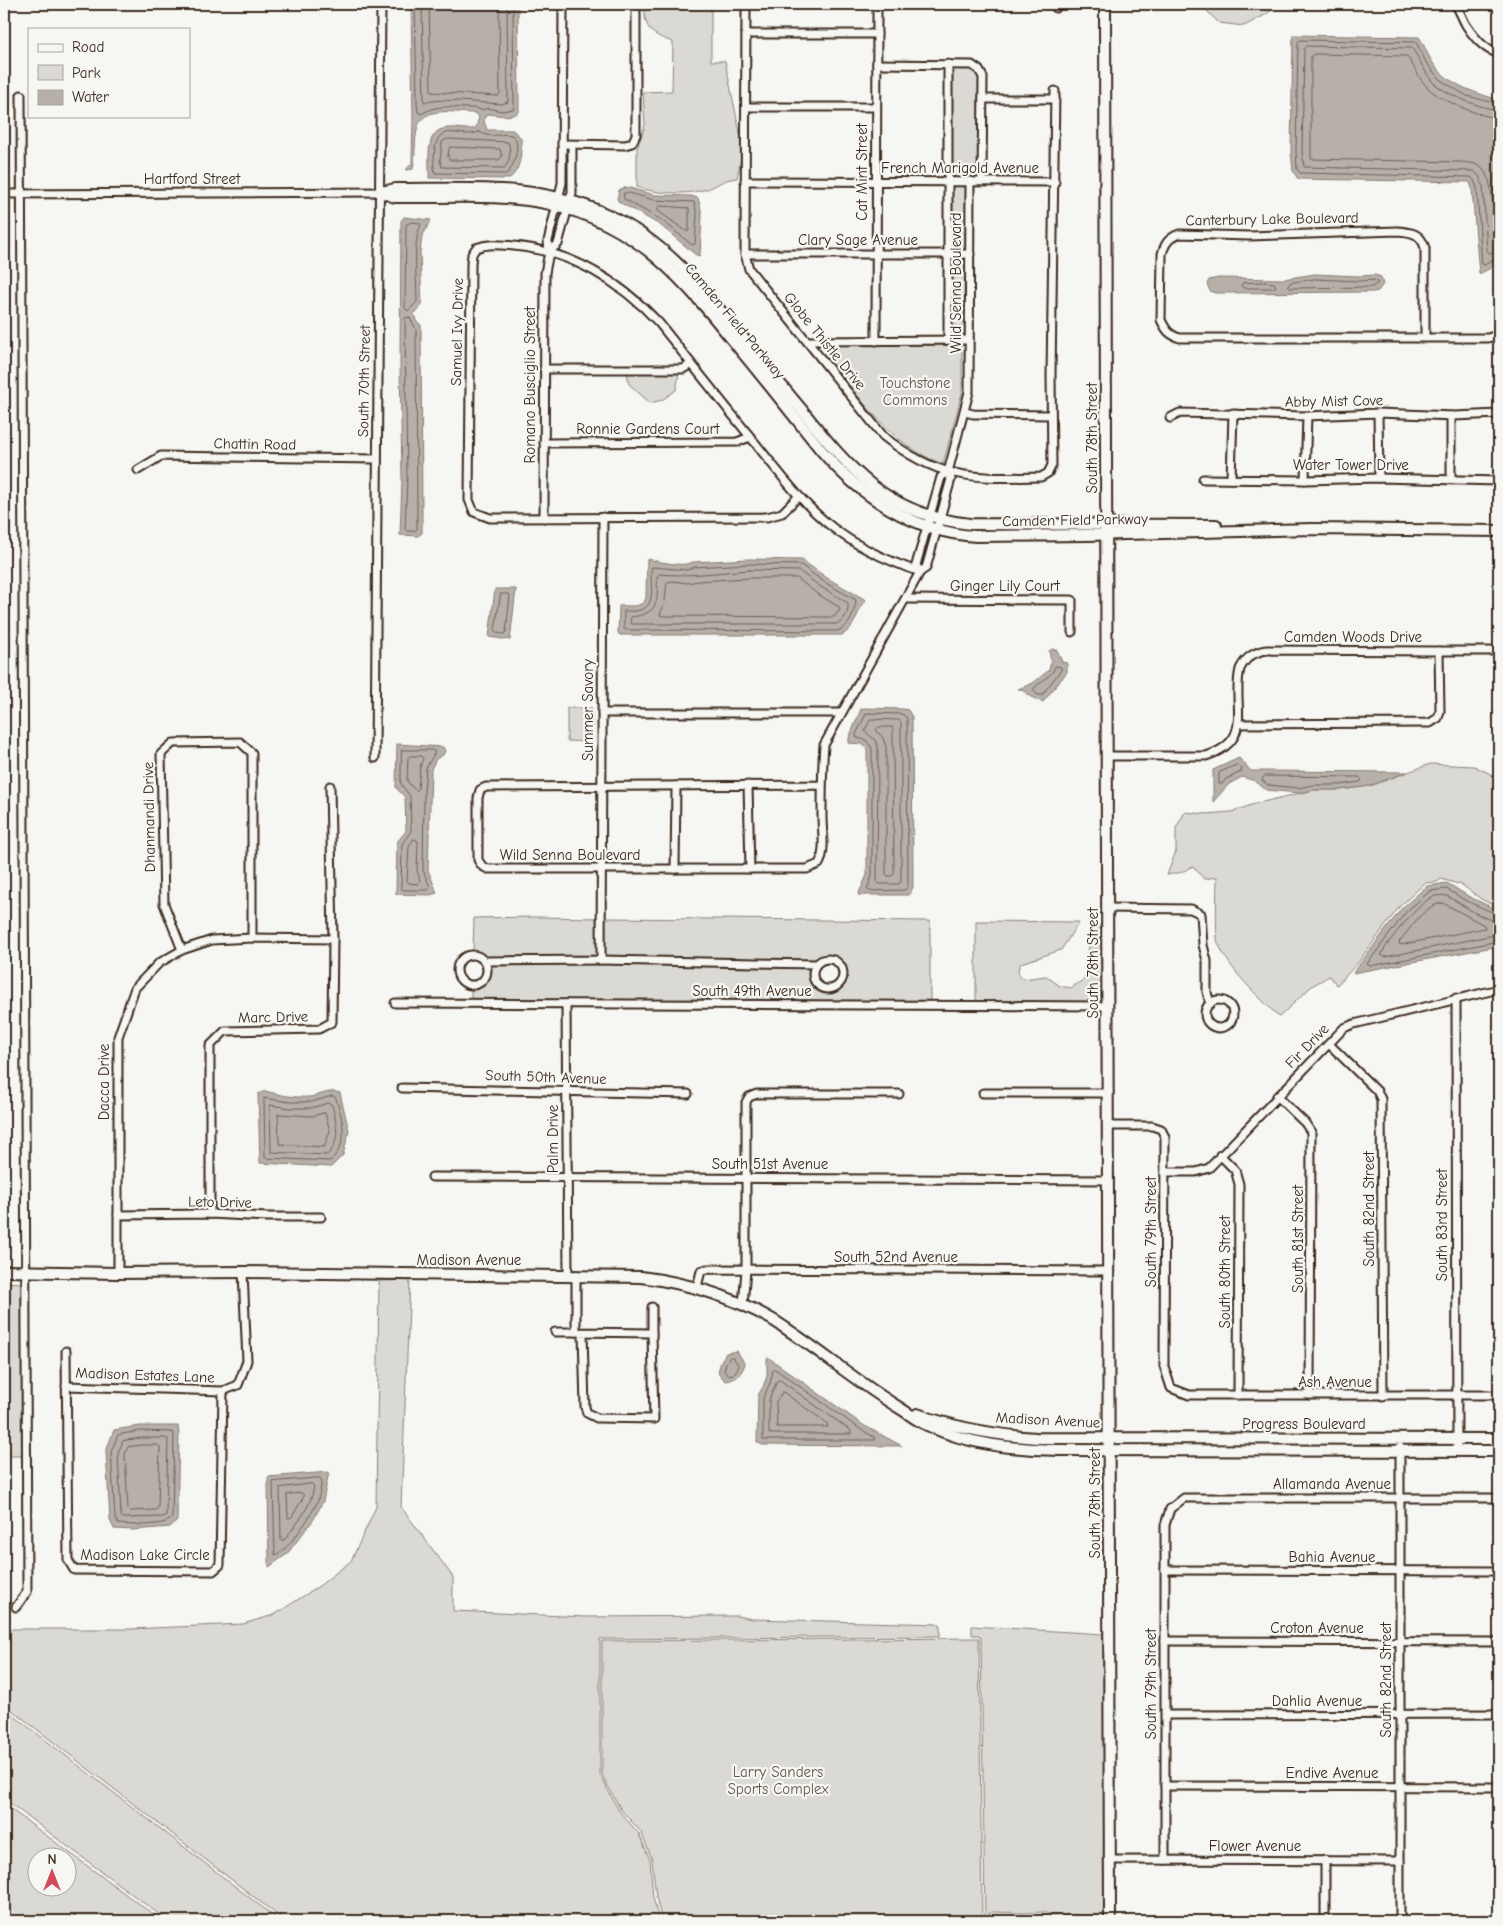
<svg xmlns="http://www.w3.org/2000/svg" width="1503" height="1925" viewBox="0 0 1503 1925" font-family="'Comic Neue',sans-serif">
  <rect width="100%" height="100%" fill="#f6f6f2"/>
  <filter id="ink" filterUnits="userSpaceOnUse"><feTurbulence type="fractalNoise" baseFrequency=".02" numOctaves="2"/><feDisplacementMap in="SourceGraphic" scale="10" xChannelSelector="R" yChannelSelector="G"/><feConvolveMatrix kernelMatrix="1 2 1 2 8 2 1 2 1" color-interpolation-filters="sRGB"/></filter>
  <g filter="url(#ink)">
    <!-- green -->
    <g fill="#dad9d3" stroke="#8a8278" fill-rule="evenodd">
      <path d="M645,4H711V61H725L743,148L737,178C722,179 716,187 704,190C682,195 658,194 637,187V149L645,125L643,92L672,91L673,42C651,35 643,28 645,4Z"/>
      <path d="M1200,4H1280L1265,15L1244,26L1219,23Z"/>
      <path d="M956,67C968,67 974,66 980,78L979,176L973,179L956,178L951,173V72Z"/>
      <path d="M959,185L967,187V249L964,251H955L951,245V190L953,187Z"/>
      <path d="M956,258H963L967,260L966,332C961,337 954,335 951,329V263Z"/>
      <path d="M830,345H957L962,348V393L943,464C890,446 859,396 825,354L826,348Z"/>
      <path d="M627,372H678L679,374L676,390L662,400L650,403L629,384Z"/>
      <path d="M567,708H592V742L567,741Z"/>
      <path d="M1430,764L1474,766L1499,778V908L1481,899L1462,885L1441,879L1437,882L1425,883L1400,906L1357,964L1337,985L1329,976L1312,986L1279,1017C1257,995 1230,971 1218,943C1215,934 1217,890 1217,877L1204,879L1193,866L1182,872L1167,875L1176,851V828L1185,812L1205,814L1232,812L1254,804L1314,790H1340L1370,786Z"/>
      <path d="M537,917L598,918V956L485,958L473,952L474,918Z"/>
      <path d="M605,918L930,921V1002L471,1000V989C485,988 491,977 489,965L601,963L811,967C810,975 810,983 817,989C848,1012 862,937 815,960L604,956Z"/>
      <path d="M976,921L1079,922L1061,950L1021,963C1017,968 1017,975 1023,979L1046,976L1060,986L1071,988L1083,980L1085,976L1091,930L1097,925H1104L1105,1002H976Z"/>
      <path d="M410,1280L401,1507L453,1577V1611L586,1617L737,1616L752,1619L940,1624V1636L600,1639V1775L619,1811L639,1834L650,1860L653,1897L659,1921H285L4,1704V1629H130L243,1624L274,1615L319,1586L351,1561L376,1507L379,1281Z"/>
      <path d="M4,1282L22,1283L23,1456H4Z"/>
      <path d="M972,1626L1103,1634L1105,1921H1080L1079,1916L1077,1915L1053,1916L1044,1912L1023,1913L992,1912L987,1915V1921H985L981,1638L979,1635H972Z"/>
      <path d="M979,1638L982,1921H662L656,1897L652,1859L641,1832L621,1810L602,1775V1641Z"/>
      <path d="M4,1708L280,1921H168L4,1799Z"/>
      <path d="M4,1804L20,1816L162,1921H4ZM38,1858H68V1888H38Z"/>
    </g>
    <!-- water -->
    <g fill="#b6b0a9" stroke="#857a71">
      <path d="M411,4H518L519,112C510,119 496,114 486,114L484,121L487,130H513L521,138C521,154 522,168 509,179L429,178C430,162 423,129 448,128C457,127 467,131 476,128L479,117L476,113C458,114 422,103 417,130C414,143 416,156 413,169L406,170L412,163L413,117Z"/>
      <path d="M1293,35L1419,37C1424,44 1426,51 1430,58C1444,84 1473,92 1499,100V260L1489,269L1479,274L1472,189L1470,182L1298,179L1293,171L1291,152Z"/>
      <path d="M626,187L655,195L691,196L698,198L702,214L700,256L696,255L660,225L619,202L617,199L619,190Z"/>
      <path d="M404,217L431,220L422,236L420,253L422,306L414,313L416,321L421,325L422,529V533L418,536L400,535L402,479L400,364L401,221Z"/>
      <path d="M1315,274L1358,276L1375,275L1381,277L1383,284L1378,291L1373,292L1215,293L1210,291L1207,284L1209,280L1218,278L1283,279Z"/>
      <path d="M647,559C658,561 683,568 693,562L749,559L802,560L827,578L866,600C856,611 857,627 842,635H620L618,633L619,606C630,605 641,609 646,598Z"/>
      <path d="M495,589H516L510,640L489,637Z"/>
      <path d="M1052,649L1057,650L1062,662L1067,663V672L1043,702L1035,699L1020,689H1018L1033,683L1049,670L1051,661L1049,651Z"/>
      <path d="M864,708L903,709L908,710L912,717L913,887L909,895H858L867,875V747L863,744L849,743V738L861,709Z"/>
      <path d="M397,744L443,747L445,751L443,755L436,759L431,769L428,870L437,893L430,895L396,894L397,842L406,831L405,797L396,788Z"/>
      <path d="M1239,758L1251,771L1407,772L1370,786L1340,790H1314L1299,793L1266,790L1255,781L1242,777L1229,784L1213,802V770Z"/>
      <path d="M1447,883L1468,896L1499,911V946L1353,973L1402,908L1427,886Z"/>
      <path d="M265,1091C280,1095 294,1098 309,1097C320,1096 329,1089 340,1093L349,1131L343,1155L331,1167L260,1163L258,1094Z"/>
      <path d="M737,1351L745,1364C740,1376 738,1379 725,1381L718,1372L721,1361L726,1353Z"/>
      <path d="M767,1358H769L863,1425L902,1446L762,1445L757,1442L758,1395L763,1387L767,1376Z"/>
      <path d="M140,1426H178L179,1435L177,1521L170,1527L133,1530L114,1529L110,1520L106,1451L114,1430Z"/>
      <path d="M329,1472L323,1501L314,1519L287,1554L269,1567L268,1477Z"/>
      <path d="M992,1915L1023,1916L1044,1915L1058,1921H990Z"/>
    </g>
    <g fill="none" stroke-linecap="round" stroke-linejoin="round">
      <!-- shore -->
      <g stroke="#6c6056" stroke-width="1">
        <path d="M415,4L417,103L418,112L421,114C442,102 453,109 476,108L481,110L488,108L502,111L514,109L513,4"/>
        <path d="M422,4L424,102L443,100L502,104L508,102L507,4"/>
        <path d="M429,4L431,92L498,96L500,93L499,4"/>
        <path d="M1499,104L1467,96L1439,79L1426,62L1416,42L1300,40L1298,42L1296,152L1297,169L1300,173L1471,177L1474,180L1477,188L1482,264L1485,265L1495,258L1499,257"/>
        <path d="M1499,110C1483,109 1443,94 1432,81C1424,71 1419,58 1412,48L1306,46L1304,48L1302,151L1304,167L1474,171L1479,176L1483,186L1487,251L1490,253L1499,251"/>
        <path d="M1499,118C1481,117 1441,101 1428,88C1419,79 1414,66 1407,56L1314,54L1311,56V159L1460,162C1466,163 1473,162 1479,166C1496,176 1493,223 1494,241L1499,243"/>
        <path d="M479,132C482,133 484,134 486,135C494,137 503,133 511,135C523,139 514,169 506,174L435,173C433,165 434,157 435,149C439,120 461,140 479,132Z"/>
        <path d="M448,139L508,142C511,149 511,162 504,168L442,167L440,160L442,142Z"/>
        <path d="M450,147L500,149L502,156L499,160H450L448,157Z"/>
        <path d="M624,193H629L654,200L694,202L697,214L695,244L692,245L663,221L624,199Z"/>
        <path d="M660,206L689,208V231H686L658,211V208Z"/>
        <path d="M412,222L419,223L421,225C412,242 417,282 417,302L408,311L405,308L406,225Z"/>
        <path d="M1315,279L1358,281L1374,280L1378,283L1372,287L1290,288L1288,286L1290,283Z"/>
        <path d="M1264,282L1274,283L1276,286L1274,288H1243L1241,286L1243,283Z"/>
        <path d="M407,317L410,318L416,329L417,513V529L415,531H407L405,529L407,479L405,319Z"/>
        <path d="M749,564L801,565L824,582L856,600C855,611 850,628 837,631L628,630L624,629V611C629,611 635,612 640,610C659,605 648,579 652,567L687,570L695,567Z"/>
        <path d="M750,570L799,571L821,587L848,603C849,612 845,621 836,624H632L630,622L631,617C659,614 658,601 657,577L659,574C689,577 719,572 750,570Z"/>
        <path d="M750,578H797L816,593L839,607L840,610L834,617L662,616L660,615L665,601L667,582L673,581L687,583L699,581Z"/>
        <path d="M501,594H508L510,596L506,632L504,634L496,633L495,631Z"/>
        <path d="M1056,666L1061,667V670L1042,695H1038L1034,691V688L1052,673Z"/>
        <path d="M867,713L902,714L907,718L908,886L905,890L869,891L867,889L872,876V748L866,740L857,738L856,735Z"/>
        <path d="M871,719L899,720L901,722V881L899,884H880L877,882L878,747L875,740L865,731Z"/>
        <path d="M879,727H892L893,729L894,874L892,876H888L886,874V747L883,738L876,730Z"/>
        <path d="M402,750H432L435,752L426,768L424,792L423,870L430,887L428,890H403L401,888L402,844L411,831L410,796L401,784Z"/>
        <path d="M410,756H421L423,758L420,767L418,789L416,791L407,781L408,758Z"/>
        <path d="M1237,765L1242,769L1241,772L1226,779L1222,784H1219V773Z"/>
        <path d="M1265,776L1359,777L1362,780L1360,782L1340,785H1313L1298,788L1268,785L1262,780Z"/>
        <path d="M414,839L418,841L417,870L420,881L418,884L409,883L407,881L409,847Z"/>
        <path d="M1443,903L1484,925L1485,928L1400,945L1399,942C1410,929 1425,904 1443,903Z"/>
        <path d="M1499,915L1466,901L1447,889L1430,891L1406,912L1367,964L1370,966L1386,963L1499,941"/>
        <path d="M1499,921C1481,920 1463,904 1447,896C1443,895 1436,895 1432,897C1419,903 1387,942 1381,955L1385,957L1499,934"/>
        <path d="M333,1096L336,1098C343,1122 350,1142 330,1161L265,1158L264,1098L290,1102H311Z"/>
        <path d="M329,1103L332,1105C336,1122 342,1141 327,1155L271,1152L270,1105L289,1108H311Z"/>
        <path d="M325,1113L330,1131L324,1147L279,1144L278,1114L312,1116Z"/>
        <path d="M733,1357L739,1366L734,1374L728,1375L724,1371L726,1363L729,1358Z"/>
        <path d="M775,1369L860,1429L874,1437L875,1440H763V1398L770,1383L773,1371Z"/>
        <path d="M780,1380L851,1431V1434H769V1400L777,1381Z"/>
        <path d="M783,1392L827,1423L828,1427H777L776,1402Z"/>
        <path d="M141,1431L171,1432L174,1433L172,1518C164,1527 131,1525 118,1524L115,1518L111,1452L118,1435Z"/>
        <path d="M141,1438H165L168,1439L166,1515L163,1517L123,1518L121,1516L118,1453L123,1441Z"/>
        <path d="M142,1445H158L160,1447L158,1507L156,1510L130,1511L128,1509L125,1454L128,1447Z"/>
        <path d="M319,1478L322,1480C321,1486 320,1494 318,1500C313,1513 288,1552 275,1555L273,1482Z"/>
        <path d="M312,1484L314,1487C311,1507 297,1524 284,1540H281L280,1488Z"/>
        <path d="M302,1493L304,1496L292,1517L288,1518L287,1495Z"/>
      </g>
      <!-- street casing -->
      <g stroke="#3b2a1e" stroke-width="11">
        <g id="street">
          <path d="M746,4L745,254L749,269L883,436C940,481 972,478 1041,477L1048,473L1052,465L1051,376L1055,91"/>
          <path d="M1056,4V8"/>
          <path d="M1455,4C1460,11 1462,18 1466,25C1473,36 1486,52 1499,53"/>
          <path d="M746,34H877"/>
          <path d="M877,64L972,65L979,70L983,77L982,181"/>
          <path d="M983,99H1055"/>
          <path d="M746,107H876"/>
          <path d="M562,144L625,145L632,143L636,135V4"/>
          <path d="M745,181L1055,182"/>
          <path d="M4,194L381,192"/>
          <path d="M549,252L558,244L572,193V145"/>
          <path d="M745,254H970"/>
          <path d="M1425,337V248C1421,233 1411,232 1397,231L1249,236L1179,234C1169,238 1165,243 1162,254L1161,320C1166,330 1169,335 1180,338H1488L1497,335L1499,332"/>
          <path d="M948,340V64"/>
          <path d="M807,341L969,340"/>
          <path d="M876,341L877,4"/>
          <path d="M544,369H683L691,364"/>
          <path d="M965,412L973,414L1051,415"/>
          <path d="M1378,413L1379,478"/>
          <path d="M1451,416V479"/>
          <path d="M1170,418L1180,413L1307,416L1378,413L1454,416L1499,414"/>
          <path d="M544,443L737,442L750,437"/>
          <path d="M138,470L161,456L377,459"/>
          <path d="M1203,479L1305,480L1379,478L1499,481"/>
          <path d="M1231,479L1233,413"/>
          <path d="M1305,480L1307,416"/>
          <path d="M799,496L782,513L767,517L490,518L474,512L469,500L471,264L472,254L476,248C489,243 501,245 514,246C571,251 621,282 659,323C690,362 721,401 752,439C777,470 801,503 832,527C858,548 888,561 920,572"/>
          <path d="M544,518L545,273L549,252L548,241L562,183L563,4"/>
          <path d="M920,572L916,565L941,477L948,472L969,392L970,181"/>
          <path d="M906,599L1072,600V632"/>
          <path d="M1439,651H1499"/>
          <path d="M602,713H841"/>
          <path d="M1106,756H1206C1256,740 1231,705 1240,669C1246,657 1254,652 1267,650L1439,651L1440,711L1438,718L1430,723L1238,724"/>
          <path d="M375,758C376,506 381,255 381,4"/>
          <path d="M748,785L750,869"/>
          <path d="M822,785L486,787L480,790L478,798V860L482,866L488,869H807L819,864C826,851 822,831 822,817C822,793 822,769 824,745L920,572L926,568L951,479L948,472"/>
          <path d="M675,869L676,786"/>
          <path d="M1107,908L1191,909L1201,914L1203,945L1207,961V992L1210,1004"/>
          <path d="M182,950L164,904L161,754L173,743L240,742L252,753V938"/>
          <circle cx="472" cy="970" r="15"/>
          <circle cx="828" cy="974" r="15"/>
          <path d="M601,960L816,964"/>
          <path d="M484,961L601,960L603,517"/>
          <path d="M1456,998L1457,1451"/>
          <circle cx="1219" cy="1014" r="14"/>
          <path d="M395,1003L1108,1006"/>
          <path d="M566,1004L568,1275"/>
          <path d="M1329,1044L1377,1091L1381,1099L1383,1396"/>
          <path d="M402,1088L688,1094"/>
          <path d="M983,1093H1109"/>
          <path d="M1277,1096L1305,1123L1311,1132L1310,1395"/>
          <path d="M1109,1126H1152L1161,1129L1165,1137L1164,1366L1171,1388L1189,1395H1499"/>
          <path d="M1220,1155L1235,1170L1239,1184L1238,1395"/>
          <path d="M1165,1172H1196L1209,1168L1344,1028L1354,1024L1499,989"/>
          <path d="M432,1177L1109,1180"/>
          <path d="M210,1214V1046L225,1031L319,1029L332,1022L333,939L330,786"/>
          <path d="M118,1215L210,1214L268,1217H321"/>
          <path d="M118,1273V1037L135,988L159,963L182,950L212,940L252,938L333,939"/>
          <path d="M576,1275V1332L652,1333L654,1419L597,1418L587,1413L585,1407L583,1333"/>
          <path d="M697,1287L701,1271L707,1269L1108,1271"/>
          <path d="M743,1305L746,1270V1102L749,1097L757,1094H899"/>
          <path d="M555,1332H576"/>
          <path d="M652,1333V1307"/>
          <path d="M66,1351L68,1560L74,1570L213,1571L220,1565L223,1391"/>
          <path d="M66,1386L223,1391L238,1385L247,1361L243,1272"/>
          <path d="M1165,1570L1499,1571"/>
          <path d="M16,1607L27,1592L21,95"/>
          <path d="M1165,1641L1499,1642"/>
          <path d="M1166,1715L1499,1714"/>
          <path d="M1165,1786L1499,1787"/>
          <path d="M1110,1860L1400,1861"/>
          <path d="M1165,1860V1525L1170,1509L1184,1498H1499"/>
          <path d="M1325,1860V1921"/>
          <path d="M1400,1921V1447"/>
        </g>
      </g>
      <!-- secondary casing -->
      <g stroke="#3b2a1e" stroke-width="14">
        <g id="secondary">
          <path d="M1105,4C1107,643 1107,1282 1110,1921"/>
          <path d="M381,192L395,197C447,198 500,193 550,204C639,224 685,281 739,348C767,382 794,416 822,451C860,496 916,533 976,536L1088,535L1312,529L1499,531"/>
          <path d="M381,192L396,189C470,189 539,183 608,215C662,240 697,282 734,327C756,354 778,382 801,409C850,470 887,515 970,524L1216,525"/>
          <path d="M4,1271L118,1273L243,1272L641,1277C687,1283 732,1296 773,1320C816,1347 854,1380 898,1407C908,1413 916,1420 927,1425C969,1445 1014,1449 1060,1450L1499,1451"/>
          <path d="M917,1414C955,1428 995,1435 1036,1438L1499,1439"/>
        </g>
      </g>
      <!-- street -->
      <use href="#street" stroke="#f6f6f2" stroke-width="7"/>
      <!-- secondary -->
      <use href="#secondary" stroke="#f6f6f2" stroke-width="10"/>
    </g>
  </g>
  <g text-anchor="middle" stroke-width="4.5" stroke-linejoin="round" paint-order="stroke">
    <!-- street labels -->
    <g font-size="15" fill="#3b2a1e" stroke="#f6f6f2">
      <text x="960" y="173">French Marigold Avenue</text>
      <text transform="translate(862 172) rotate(-90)" y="5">Cat Mint Street</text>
      <text x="192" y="184">Hartford Street</text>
      <text transform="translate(1272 219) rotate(-1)" y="5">Canterbury Lake Boulevard</text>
      <text x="858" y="245">Clary Sage Avenue</text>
      <text transform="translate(956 283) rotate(-90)" y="5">Wild Senna Boulevard</text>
      <text transform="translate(735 321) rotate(50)" y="5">Camden Field Parkway</text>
      <text transform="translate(457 332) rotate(-89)" y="5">Samuel Ivy Drive</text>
      <text transform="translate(825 341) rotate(51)" y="5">Globe Thistle Drive</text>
      <text transform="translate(364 381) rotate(-89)" y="5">South 70th Street</text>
      <text transform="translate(530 385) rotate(-90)" y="5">Romano Busciglio Street</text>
      <text transform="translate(1334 401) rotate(-1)" y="5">Abby Mist Cove</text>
      <text x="648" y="434">Ronnie Gardens Court</text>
      <text transform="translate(1092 438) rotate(-90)" y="5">South 78th Street</text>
      <text transform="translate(255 444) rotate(1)" y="5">Chattin Road</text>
      <text x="1351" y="470">Water Tower Drive</text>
      <text transform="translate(1075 520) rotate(-1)" y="5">Camden Field Parkway</text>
      <text x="1005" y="591">Ginger Lily Court</text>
      <text x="1353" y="642">Camden Woods Drive</text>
      <text transform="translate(588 710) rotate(-90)" y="5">Summer Savory</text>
      <text transform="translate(149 817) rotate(-91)" y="5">Dhanmandi Drive</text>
      <text x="570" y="860">Wild Senna Boulevard</text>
      <text transform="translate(1093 963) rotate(-90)" y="5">South 78th Street</text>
      <text x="752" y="996">South 49th Avenue</text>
      <text transform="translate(273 1017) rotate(-1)" y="5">Marc Drive</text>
      <text transform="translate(1307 1046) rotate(-46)" y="5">Fir Drive</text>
      <text transform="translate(546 1077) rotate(2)" y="5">South 50th Avenue</text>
      <text transform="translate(104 1082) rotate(-90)" y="5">Dacca Drive</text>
      <text transform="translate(553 1139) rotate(-90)" y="5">Palm Drive</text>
      <text x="770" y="1169">South 51st Avenue</text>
      <text transform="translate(220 1202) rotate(1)" y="5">Leto Drive</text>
      <text transform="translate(1369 1209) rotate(-90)" y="5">South 82nd Street</text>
      <text transform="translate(1442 1225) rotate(-90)" y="5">South 83rd Street</text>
      <text transform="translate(1151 1232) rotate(-90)" y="5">South 79th Street</text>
      <text transform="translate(1298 1239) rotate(-90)" y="5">South 81st Street</text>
      <text x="896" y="1262">South 52nd Avenue</text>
      <text x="469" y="1265">Madison Avenue</text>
      <text transform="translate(1225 1272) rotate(-90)" y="5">South 80th Street</text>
      <text transform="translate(145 1375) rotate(2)" y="5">Madison Estates Lane</text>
      <text x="1335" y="1387">Ash Avenue</text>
      <text transform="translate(1048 1420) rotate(3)" y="5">Madison Avenue</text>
      <text x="1304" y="1429">Progress Boulevard</text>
      <text x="1332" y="1489">Allamanda Avenue</text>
      <text transform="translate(1095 1503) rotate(-90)" y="5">South 78th Street</text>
      <text x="145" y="1560">Madison Lake Circle</text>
      <text x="1332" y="1562">Bahia Avenue</text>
      <text x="1317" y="1633">Croton Avenue</text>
      <text transform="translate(1386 1680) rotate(-90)" y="5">South 82nd Street</text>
      <text transform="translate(1151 1684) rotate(-90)" y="5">South 79th Street</text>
      <text x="1317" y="1706">Dahlia Avenue</text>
      <text x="1332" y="1778">Endive Avenue</text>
      <text x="1255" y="1851">Flower Avenue</text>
    </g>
    <!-- park labels -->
    <g font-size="15" fill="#63564b" stroke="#f6f6f2">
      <text x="915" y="388">Touchstone<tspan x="915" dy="17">Commons</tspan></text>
      <text x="778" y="1777">Larry Sanders<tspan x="778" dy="17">Sports Complex</tspan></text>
    </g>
  </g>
  <!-- margin -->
  <rect width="1503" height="1925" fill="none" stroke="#f6f6f2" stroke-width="20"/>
  <rect x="10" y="10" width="1483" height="1905" fill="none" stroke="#3b2a1e" stroke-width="2" filter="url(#ink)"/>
  <!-- legend -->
  <rect x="28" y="28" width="162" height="90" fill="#f6f6f2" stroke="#aba49d"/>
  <rect x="38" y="44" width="25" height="8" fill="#f6f6f2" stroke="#aba49d"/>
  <text x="72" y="52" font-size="15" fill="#3b2a1e">Road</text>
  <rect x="38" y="65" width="25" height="15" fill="#dad9d3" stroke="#aba49d"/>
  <text x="72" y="78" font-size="15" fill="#3b2a1e">Park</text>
  <rect x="38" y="90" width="25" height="15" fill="#b6b0a9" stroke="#aba49d"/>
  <text x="72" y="102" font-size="15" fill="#3b2a1e">Water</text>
  <!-- north arrow -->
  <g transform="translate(52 1872)"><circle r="24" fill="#f6f6f2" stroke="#aba49d"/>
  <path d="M0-4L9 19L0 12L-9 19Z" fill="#d1495b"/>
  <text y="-8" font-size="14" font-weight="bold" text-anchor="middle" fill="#3b2a1e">N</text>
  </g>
</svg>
